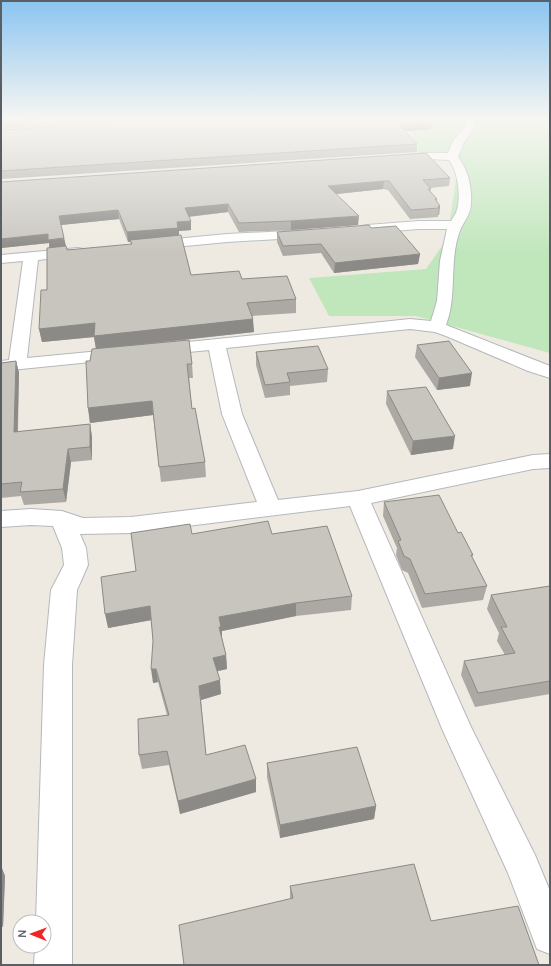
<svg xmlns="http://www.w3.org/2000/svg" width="551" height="966" viewBox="0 0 551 966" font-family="Manrope,sans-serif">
  <rect width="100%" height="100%" fill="#eeeae1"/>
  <!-- green -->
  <path fill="#c0e7bc" d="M407,118H550V353L416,316H329L309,278L426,269L447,239L459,161L419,153Z"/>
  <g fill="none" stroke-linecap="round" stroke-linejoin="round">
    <!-- minor casing -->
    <g stroke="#b4b8bd" stroke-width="2">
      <g id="minor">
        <path d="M465,118H475V127L464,142L458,157C468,170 472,187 471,203C471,213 465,220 461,228C448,259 458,294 446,325L550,366V378L528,371L446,336L435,332L410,329L226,348L242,414L278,500L358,491L533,455L550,454V468L533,469L371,503L471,727L535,855L550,891V954L537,949L508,873L443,731L350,506L131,533L80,534L86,548L88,565L77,590L72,665V965H34L35,946H44V922H36L44,665L51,590L64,565L62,548L53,526L31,525L1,527V511L31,509L62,511L83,518L131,517L257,502L222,414L209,350L159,355L153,354L150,350L153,346L159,345L410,319L431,321L437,301L440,261L447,229H419L367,233L362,232L360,229L362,226L367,225L419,221H451C453,217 456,214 457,210C461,195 458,172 449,160L429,159L399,162L395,161L393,159L395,157L399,156L429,153H448L453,141L465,127Z"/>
        <path d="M307,230L312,231L314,234L312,237L227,242L154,249L149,248L147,245L149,242L154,241L227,234Z"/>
        <path d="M78,248L83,249L85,252L83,255L38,260L27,358L121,349L127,350L130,354L127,358L121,359L1,371V361L9,360L23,261L1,263V255Z"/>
      </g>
    </g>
    <!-- minor -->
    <use href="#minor" fill="#fff" fill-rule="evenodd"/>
  </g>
  <!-- wall -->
  <g fill="#aca9a4" fill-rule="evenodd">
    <path d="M1,118H186L1,129Z"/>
    <path d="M432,122L431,129L405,131L417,144V152L1,179V130Z"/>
    <path d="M450,178L449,186L430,188L431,189L430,192L437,199V202L440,206L439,215H438V217L410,219L388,190L383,189L336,194L358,225L291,230L239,232L228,212L189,217L191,230L179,231V236L191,275L242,279L296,299V313L252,316L254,332L140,345L192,364L193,378H189L192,409L205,462L206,477L161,482L153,415L90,423L88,408L90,361L96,349L94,337L42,342L39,329L47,290L49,248V243L1,248V182ZM119,219L128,242L130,241L131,245L67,250L66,246L61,225Z"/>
    <path d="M371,228L420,254L418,264L334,273L321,253L283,256L277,242V232Z"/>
    <path d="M417,345L470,386L437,390L415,357Z"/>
    <path d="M256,352L328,369L327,382L290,386V395L265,398L256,365Z"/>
    <path d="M16,361L19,373L18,432L90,424L92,437V460L71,462L66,502L24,505L21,496L1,498V363Z"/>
    <path d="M387,391L453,449L411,455L386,404Z"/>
    <path d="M384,502L458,533L473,555L472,557L487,586L483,600L422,608L408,573L402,570L396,555L397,548L383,516Z"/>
    <path d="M192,534H272L352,596L351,610L296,616L222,631V638L226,655L227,669L217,671L221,694L201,700L206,755L256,779V792L180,814L169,765L142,769L139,755L167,715L158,682L153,683V641L151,620L108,628L136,571Z"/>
    <path d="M550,586V694L475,707L461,675L464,661L505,655L497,641L499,633L487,609L491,595Z"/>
    <path d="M267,763L376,806L374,819L280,838L267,777Z"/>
    <path d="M1,866L5,876L3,927H1Z"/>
    <path d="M290,886L431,921L290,899Z"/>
  </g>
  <!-- shaded-wall -->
  <g fill="#8c8a86">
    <path d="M432,122L431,129L397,132L398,124Z"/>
    <path d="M384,181L383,189L328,195V186Z"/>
    <path d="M228,204V212L185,217V208Z"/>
    <path d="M438,206H440L439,215H438L439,208Z"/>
    <path d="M118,210L119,219L61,225L59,216Z"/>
    <path d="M359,216L358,225L291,230V221Z"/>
    <path d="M191,221V230L179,231V237L128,242L127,232L177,222Z"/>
    <path d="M48,234L64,238L66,247L50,249L49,243L1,248V239Z"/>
    <path d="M420,254L418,264L334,273L335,263Z"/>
    <path d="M253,319L254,332L96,349L94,337L42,342L39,329L95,323Z"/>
    <path d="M16,361L19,373L17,445L14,432Z"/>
    <path d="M472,373L470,386L437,390L439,378Z"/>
    <path d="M152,401L153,415L90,423L88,408Z"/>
    <path d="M90,424L92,437V460L90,447Z"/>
    <path d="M455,436L453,449L411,455L413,441Z"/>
    <path d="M68,449L71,462L66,502L63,489Z"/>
    <path d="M296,603V616L222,631V640L220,641L219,617Z"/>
    <path d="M150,606L152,620L108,628L105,614Z"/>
    <path d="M226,655L227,669L214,672L213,658Z"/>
    <path d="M151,669H156L158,682L153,683Z"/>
    <path d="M220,680L221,694L201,700L199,686Z"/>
    <path d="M256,779V792L180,814L178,801Z"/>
    <path d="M376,806L374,819L280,838V825Z"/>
    <path d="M1,866L5,876L3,927L1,922Z"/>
  </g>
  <!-- building -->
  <g fill="#c8c5bf" stroke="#8c8a86">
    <path d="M1,118H59L1,121Z"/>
    <path d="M210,118H428L432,122L398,124L417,144L1,171V130Z"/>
    <path d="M426,153L450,178L423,180L431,189H428L437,199H435L440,206H438L439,208L411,210L389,181H384L328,186L359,216L291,221L239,223L228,204L185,208L191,221L177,222L178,228L127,232L118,210L59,216L64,238L48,240V234L1,239V182Z"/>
    <path d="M369,225L371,228L396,226L420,254L335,263L321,244L283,246L277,232Z"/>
    <path d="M181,235L191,275L239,271L242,279L287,276L296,299L247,303L253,319L94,336L95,323L39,329L41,290H47V248L66,246L67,250L132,244L130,240Z"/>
    <path d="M189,340L192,364H187L192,409L195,408L205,462L159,467L152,401L88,408L86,361H90L92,349Z"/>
    <path d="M449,341L472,373L439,378L417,345Z"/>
    <path d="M318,346L328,369L287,373L290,382L265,385L256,352Z"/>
    <path d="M16,361L14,432L90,424V447L68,449L63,489L20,492L22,482L1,484V363Z"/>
    <path d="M426,387L455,436L413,441L387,391Z"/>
    <path d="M439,495L458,533L461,532L473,555H471L487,586L425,594L410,559L404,556L398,541L401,540L384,502Z"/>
    <path d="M268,521L272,534L327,526L352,596L296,603L219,617L221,627H219L226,655L213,658L220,680L199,686L206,755L245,745L256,779L178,801L167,751L139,755L138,719L169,715L156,669H151L153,641L150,606L105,614L101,577L136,571L131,533L190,524L192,534Z"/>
    <path d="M550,586V681L478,693L464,661L515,653L501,627H507L491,595Z"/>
    <path d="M357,747L376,806L280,825L267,763Z"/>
    <path d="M414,864L431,921L518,906L539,965H184L179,925L293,898L290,886Z"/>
  </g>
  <!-- sky -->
  <linearGradient id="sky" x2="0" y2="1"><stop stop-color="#8bc4f1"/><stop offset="0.47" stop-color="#f7f6f2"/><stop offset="1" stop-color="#f7f6f2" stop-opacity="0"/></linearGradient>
  <rect width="551" height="253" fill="url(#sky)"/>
  <!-- border -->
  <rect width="551" height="966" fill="none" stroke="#5a5f63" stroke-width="4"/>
  <!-- north arrow -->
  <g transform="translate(32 934) rotate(271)"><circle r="19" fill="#ffffff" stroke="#bdbfc1"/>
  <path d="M0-3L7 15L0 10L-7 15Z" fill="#f02526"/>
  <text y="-6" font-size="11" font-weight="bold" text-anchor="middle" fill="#5a5f63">N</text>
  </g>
</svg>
